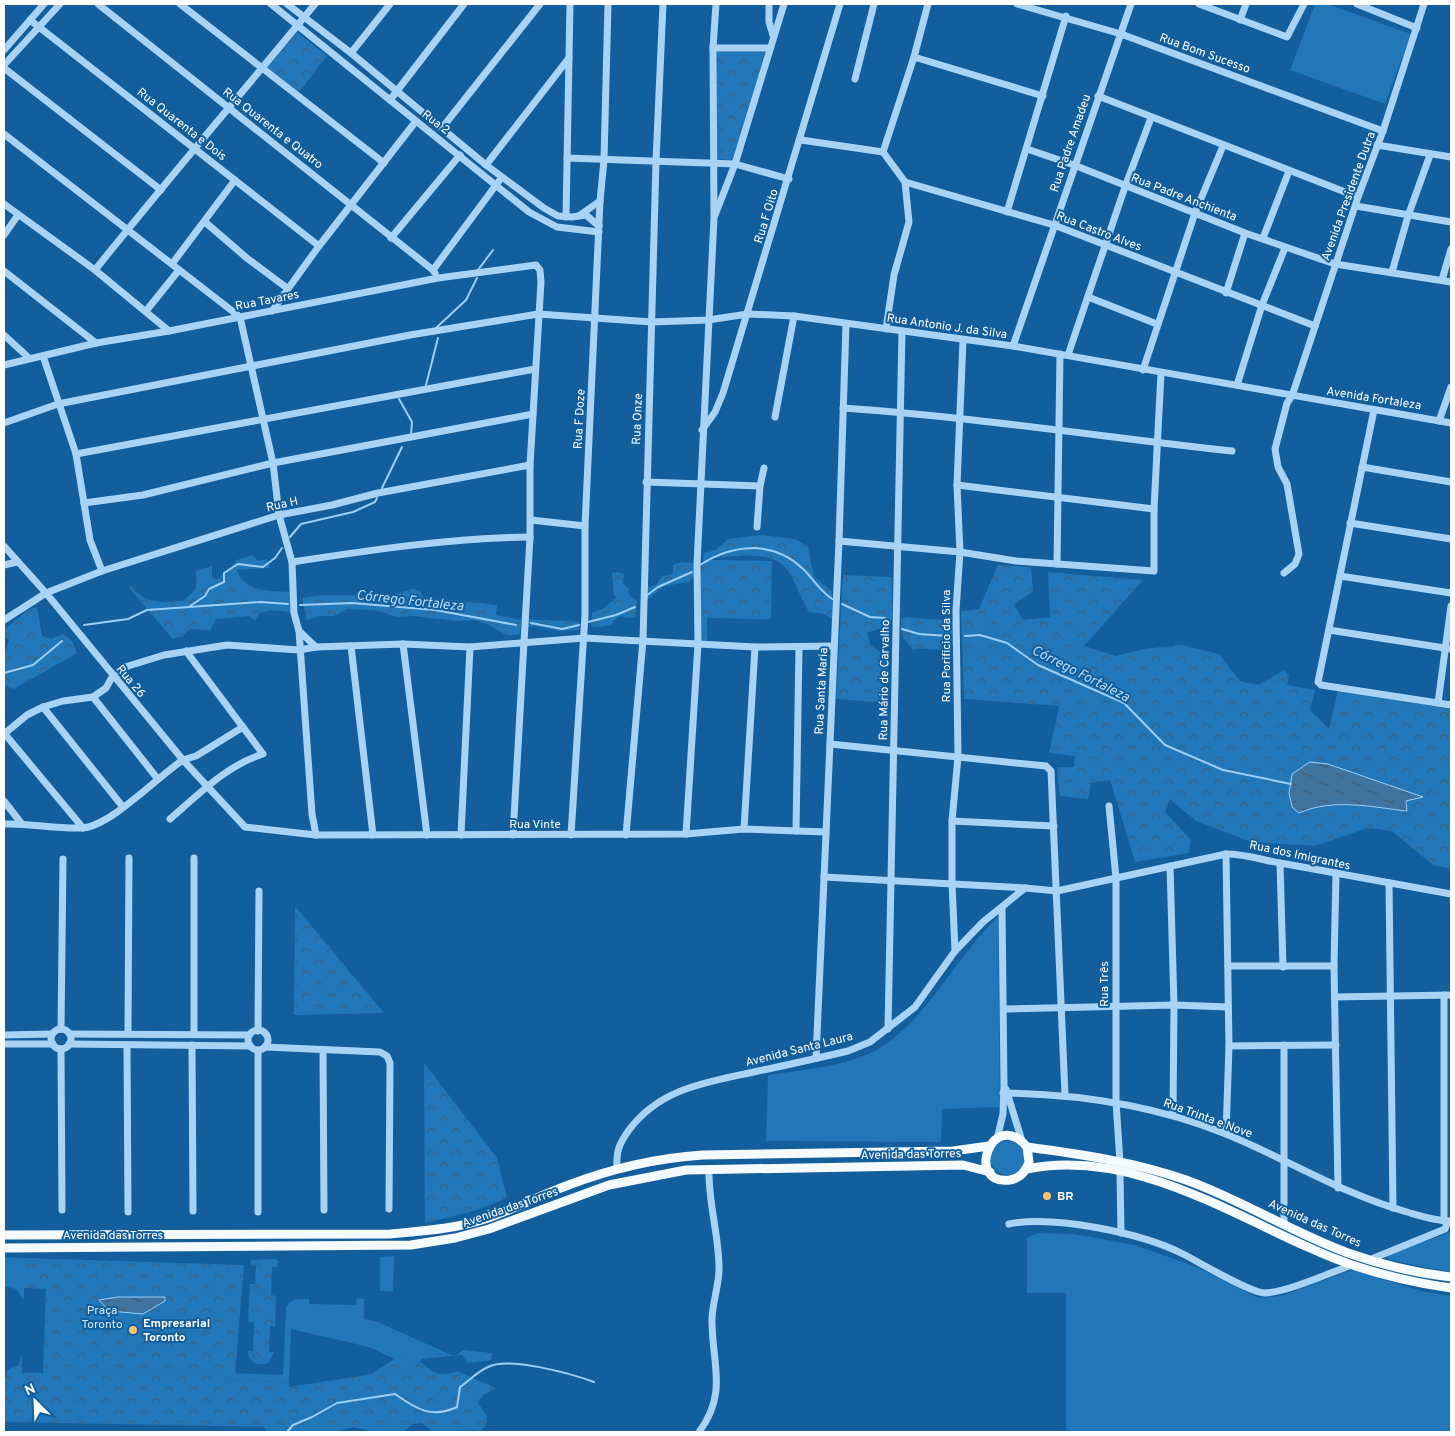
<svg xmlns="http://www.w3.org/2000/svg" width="1455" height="1436" viewBox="0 0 1455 1436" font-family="Overpass,sans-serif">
  <defs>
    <pattern id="forest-crowns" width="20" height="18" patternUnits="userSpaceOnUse" patternTransform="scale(1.25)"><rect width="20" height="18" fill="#2277b9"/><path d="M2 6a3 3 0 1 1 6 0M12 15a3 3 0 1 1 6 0" fill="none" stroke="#376282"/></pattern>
    <pattern id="water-ripples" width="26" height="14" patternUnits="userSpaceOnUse" patternTransform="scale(1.25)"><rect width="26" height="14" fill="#3f73a0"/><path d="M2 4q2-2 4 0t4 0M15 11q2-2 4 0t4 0" fill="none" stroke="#475c6e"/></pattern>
  </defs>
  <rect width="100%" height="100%" fill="#135e9c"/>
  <!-- green -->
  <g fill="#2277b9">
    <path d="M1315,4H1327L1411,34L1385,104L1290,70Z"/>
    <path d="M998,917L1000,1107L942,1109L941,1142L766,1141L768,1075C805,1069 851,1067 883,1046C929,1016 957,955 998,917Z"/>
    <circle cx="1007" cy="1158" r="17"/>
    <path d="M1451,1232V1272L1389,1260L1387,1257L1389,1254Z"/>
    <path d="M1038,1233L1074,1234L1135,1245L1197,1267L1258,1298L1281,1296L1352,1270L1422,1291L1451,1296V1432H1066V1293H1027V1238Z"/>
    <path d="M394,1256L393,1291H380V1257Z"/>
    <path d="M4,1257L24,1258V1301L16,1289L4,1286Z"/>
    <path d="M296,1299H309V1304L356,1305L357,1299H364V1319L378,1322L451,1355H457L463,1350L492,1353L491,1360L468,1363L462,1355L422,1359L419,1362L400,1355L395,1359L369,1347L291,1329L289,1383L229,1379V1373L283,1375L286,1307L290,1302Z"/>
  </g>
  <!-- forest -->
  <g fill="url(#forest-crowns)">
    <path d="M297,32L327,56L299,92L267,67Z"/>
    <path d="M717,52H765L733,160L716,159Z"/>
    <path d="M762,535L795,539L808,547L814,577L832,591V619L824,614L809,612C801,599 796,583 788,571C773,549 737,557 715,558L710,560L772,561L771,619L707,618V641H703L700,634L701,567L706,563L703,564L704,553L716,550L728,539Z"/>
    <path d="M253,555L258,561L267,559L270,568L237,570C245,594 270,590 291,592V612L271,610L260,613L255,620L249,616L216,619L210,630L190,629L182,636L173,639L129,588L132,586C143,605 163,602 183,601L196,589V571L212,566V578L218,579L237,560Z"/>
    <path d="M682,562L693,563L694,577L688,582L665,586L646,601V588L656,585L662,576L673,574V565Z"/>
    <path d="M998,565L1031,567L1033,591L1014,605L1023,620L1050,617L1048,572L1143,580L1084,646L1115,656L1144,649L1182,645L1219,654L1240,681L1258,685L1284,670L1289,676L1287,685L1315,690L1310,710L1329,729L1338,690L1451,709V869L1433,865L1392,831L1368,828L1315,846L1251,842L1196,821L1170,799L1165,812L1191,840L1189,853L1135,862L1110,780L1091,783L1088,799L1060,796L1057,767H1074L1075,756L1049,753L1059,706L964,699L961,611L979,609Z"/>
    <path d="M617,572L624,574L623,584L629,589V595L637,601L635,617L625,618L622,616L615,619L611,625L601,627L591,626L592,613L604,608L616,598L614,594L612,573Z"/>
    <path d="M843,575L892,577V618L888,626L867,633L870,644L887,658L888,672L880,694L886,703L836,699Z"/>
    <path d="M413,589L420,591L423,597L497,605L496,615L522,620L519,635H506L488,624L473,620L458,621L412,616L397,617L374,610L347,609L334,616H320L307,620L302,598L323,595L388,596Z"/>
    <path d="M37,607L42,636L51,639L63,634L72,641L77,653L14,689L4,685V658L9,640L4,635V630L28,610Z"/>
    <path d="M907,617L953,621V646C940,654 927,646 913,650L902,636L901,619Z"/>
    <path d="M527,619L579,622V630L559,631L534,626L527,628Z"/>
    <path d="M295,906L384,1013L294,1015Z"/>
    <path d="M424,1063L497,1158L507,1198L474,1211L425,1223Z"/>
    <path d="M24,1258L244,1265L235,1374L229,1373V1379L289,1383V1387L372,1374L400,1355C406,1357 414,1359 420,1362C433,1371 438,1379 457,1371L496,1388L483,1395L478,1403L487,1416L486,1425L481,1431C465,1429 449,1432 433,1432L422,1423L413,1424L403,1432H375L353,1427L337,1432H267L264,1427L4,1422V1378H6L7,1370L18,1365L22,1356V1373H43L46,1289L24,1288Z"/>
    <path d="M275,1259L278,1261L277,1267H272L271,1295L276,1296L275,1326H270L269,1352H274L268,1363C258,1367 248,1362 248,1351H253L254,1322H248L250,1284H255L256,1266L251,1265V1260Z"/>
  </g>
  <!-- water -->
  <g fill="url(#water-ripples)" stroke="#9bcff7">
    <path d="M1310,762L1328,764L1423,797L1406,801L1407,811C1371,807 1334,798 1299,813L1292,807L1289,793L1292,774Z"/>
    <path d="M118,1297H165V1301L143,1314L109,1311L99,1300Z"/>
  </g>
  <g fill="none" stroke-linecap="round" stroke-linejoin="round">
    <!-- stream -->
    <g stroke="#9bcff7" stroke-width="2">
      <path d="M478,270L493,250"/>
      <path d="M436,328L466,300L477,278"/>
      <path d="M426,385L438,338"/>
      <path d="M399,399L412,422L411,435"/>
      <path d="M382,488L402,447"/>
      <path d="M290,537L301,524L353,512L375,502L377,498"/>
      <path d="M700,565C732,544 772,540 802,568C814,579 820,592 834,600"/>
      <path d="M646,596L658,587L692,572"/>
      <path d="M842,604L870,617L885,618"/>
      <path d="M300,605L352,603L435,610L516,625"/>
      <path d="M190,606L205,596L209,589L224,582V573L238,564L263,567L275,558L282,548"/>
      <path d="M588,622L616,615L635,607"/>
      <path d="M531,623L562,629L579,625"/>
      <path d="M84,625L128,619L147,610L261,602L288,604"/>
      <path d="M902,629L919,634L948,636"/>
      <path d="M965,636L980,635L1007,643L1038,665L1124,703L1165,745L1223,770L1291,784"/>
      <path d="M4,673L33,665L62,641"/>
      <path d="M287,1432L293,1425L312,1417L337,1403L395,1394C416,1409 432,1419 457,1407L460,1387C469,1381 478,1371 488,1367C509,1356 572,1374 594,1382"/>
    </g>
    <!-- minor -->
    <g stroke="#a9d3f4" stroke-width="7">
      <path d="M98,4L433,270"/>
      <path d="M180,4L384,163"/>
      <path d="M271,4L529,212L557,227L599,232"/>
      <path d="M287,4L351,53L486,165L544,208L558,216L572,217L586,215L599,226"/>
      <path d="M769,4V22L773,35"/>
      <path d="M1017,4L1121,34L1383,131"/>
      <path d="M1199,4L1287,37L1304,4"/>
      <path d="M1357,4L1417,28"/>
      <path d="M30,20L319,246"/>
      <path d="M1240,20L1246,4"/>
      <path d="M713,48H770"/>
      <path d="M4,50L44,4"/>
      <path d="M351,53L390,4"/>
      <path d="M914,57L1043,96"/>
      <path d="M4,65L60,4"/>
      <path d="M4,68L161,190"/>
      <path d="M855,79L874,4"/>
      <path d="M1098,96L1358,197"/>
      <path d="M390,100L464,4"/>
      <path d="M442,128L540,4"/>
      <path d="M4,134L240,317L273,463L279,515L292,562L294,613L299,631L316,647"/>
      <path d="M801,140L883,152"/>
      <path d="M1377,145L1451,157"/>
      <path d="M1027,149L1074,165L1245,233L1335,264L1451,282"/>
      <path d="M883,152L905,182L1054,225L1315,326"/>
      <path d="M883,152L914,57L928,4"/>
      <path d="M567,158L735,164L789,179"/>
      <path d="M486,165L569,58"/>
      <path d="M4,204L95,270L169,331"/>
      <path d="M1356,206L1451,222"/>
      <path d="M1007,212L1066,16"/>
      <path d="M580,215L600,201"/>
      <path d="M715,215L735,164L784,4"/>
      <path d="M566,217L570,4"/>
      <path d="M205,222L248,259L287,288"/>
      <path d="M4,235L18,215"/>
      <path d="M391,238L460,155"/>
      <path d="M1263,238L1289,171"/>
      <path d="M172,264L235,180"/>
      <path d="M95,270C167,180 242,93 315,4"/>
      <path d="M4,271L96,343"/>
      <path d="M1392,272L1408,216L1430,155"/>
      <path d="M435,273L433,270L499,181"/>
      <path d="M1442,280L1451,249"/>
      <path d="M1226,293L1245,233"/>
      <path d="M1088,297L1157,324"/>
      <path d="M146,311L179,270"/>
      <path d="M272,311L319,246L416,121"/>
      <path d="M886,329L894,275L909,222L905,182"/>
      <path d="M4,335L29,358"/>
      <path d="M1013,346L1131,4"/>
      <path d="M1068,355L1125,187L1151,118"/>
      <path d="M43,356L76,454L90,540L102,571"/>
      <path d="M4,365L96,343L169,331L438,278L536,265L540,270L541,282L530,465V537L513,835"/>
      <path d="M1143,370L1195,213L1223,146"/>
      <path d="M1237,385L1262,305L1285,248"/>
      <path d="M843,408C974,417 1103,437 1232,451"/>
      <path d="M1374,410L1318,682L1321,685L1451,705"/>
      <path d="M775,417L794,316"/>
      <path d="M1439,421L1451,387"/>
      <path d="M4,423L58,404L410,335L538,314L652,322L708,320L748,314L794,316L1013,346L1451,423"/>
      <path d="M702,430L715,412L723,393L840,4"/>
      <path d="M76,454L535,369"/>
      <path d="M1362,467L1451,482"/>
      <path d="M646,482L760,486"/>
      <path d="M957,485L1154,509"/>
      <path d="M84,503L143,495L273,463L533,414"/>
      <path d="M531,520L585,526"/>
      <path d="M1350,523L1451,539"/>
      <path d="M757,527L760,486L764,468"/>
      <path d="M839,541L960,552L1016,561L1154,571V509L1161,373"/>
      <path d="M4,546L46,593L183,760L245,827L316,835L686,834L744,829L826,832"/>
      <path d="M292,562C371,550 450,538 530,537"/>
      <path d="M1057,564L1060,354"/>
      <path d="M4,565L17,562"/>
      <path d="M1284,573L1295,564L1299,554L1287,484L1278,467L1275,449L1287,403L1292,396L1358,197L1383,131L1424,4"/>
      <path d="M1340,576L1451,593"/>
      <path d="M4,620L46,593L102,571L279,515L332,505L378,493L530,465"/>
      <path d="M1329,630L1451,649"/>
      <path d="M299,631L312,814L316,835"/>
      <path d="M403,644L427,835"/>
      <path d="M351,646L373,835"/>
      <path d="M93,697L157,778"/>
      <path d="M1438,703L1451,606"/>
      <path d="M43,707L123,807"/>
      <path d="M4,733L83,828"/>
      <path d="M4,734L27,715L43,707L63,701L93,697L106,688L111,679L125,667L164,655L227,645L299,650L316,647L403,644L470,647L584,638L755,647L834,646"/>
      <path d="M830,744L1046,766L1051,771L1065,1095"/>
      <path d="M4,801L21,823"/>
      <path d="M1109,806L1116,878V1102L1120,1162"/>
      <path d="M170,819C198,795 227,765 263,754L186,651"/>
      <path d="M952,821L1054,826"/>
      <path d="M4,824C30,823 55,829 81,828C109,828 158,776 183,760L196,756L243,727"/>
      <path d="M744,829L755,647"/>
      <path d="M796,831L799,648"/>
      <path d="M686,834L698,644L697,564L714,218L713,48L716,4"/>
      <path d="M461,835L470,647"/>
      <path d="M571,835L585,615V526L600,201L604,160L608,4"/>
      <path d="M626,835L643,640L656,161L663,4"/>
      <path d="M1226,854L1229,1046L1226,1134"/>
      <path d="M1280,863L1283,967"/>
      <path d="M1170,866L1174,1005L1173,1114"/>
      <path d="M1336,873L1334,966L1338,1188"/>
      <path d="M824,877L1025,888"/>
      <path d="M1389,883L1393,1208"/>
      <path d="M955,951L952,883V821L958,757L956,610L960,552L957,485L963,340"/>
      <path d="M1228,966H1334"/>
      <path d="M1444,995V1221"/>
      <path d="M1335,997L1451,995"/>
      <path d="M1005,1009L1174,1005L1228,1007"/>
      <path d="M61,1029L63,859"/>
      <path d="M888,1029L902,331"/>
      <circle cx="61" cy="1039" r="10"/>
      <circle cx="258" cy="1040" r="10"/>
      <path d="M258,1031L259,891"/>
      <path d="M70,1034L249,1035"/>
      <path d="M128,1034L129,858"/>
      <path d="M194,1034V858"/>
      <path d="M4,1035L52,1034"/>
      <path d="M4,1044H53"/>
      <path d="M69,1044L250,1046"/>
      <path d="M127,1045L128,1212"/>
      <path d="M192,1045L193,1211"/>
      <path d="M1284,1045V1224"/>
      <path d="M1229,1046L1336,1045"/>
      <path d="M265,1047L380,1052L387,1056L390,1063L389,1209"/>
      <path d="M61,1049L62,1210"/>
      <path d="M258,1050V1212"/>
      <path d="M323,1051L324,1210"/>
      <path d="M816,1058L839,541L846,324"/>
      <path d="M1006,1089L1022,1141"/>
      <path d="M1003,1093C1080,1094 1154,1105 1226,1134C1287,1159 1342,1194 1407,1212C1421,1216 1436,1221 1451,1221"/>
      <path d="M997,1139L1003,1114L1004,1085L1002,908"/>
      <path d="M617,1169C616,1151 619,1144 629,1130C661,1087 709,1082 758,1071C788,1065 818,1058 848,1051L870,1042L915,1007L955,951L983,922L1025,888L1057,891L1226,854C1247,854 1265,861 1286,864C1341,874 1396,884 1451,894"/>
      <path d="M1120,1173L1121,1233"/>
      <path d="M1009,1224C1054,1215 1142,1233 1183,1254C1199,1262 1250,1293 1265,1293C1288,1292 1329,1273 1352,1265"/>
      <path d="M1369,1260L1445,1229L1448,1221"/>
      <path d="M699,1432C729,1392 711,1361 712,1318C713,1302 718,1287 719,1272C720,1238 708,1204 709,1169"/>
    </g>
    <!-- major -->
    <g stroke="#f5faff" stroke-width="9">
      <path d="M1027,1147L1029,1162C1026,1171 1021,1178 1010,1180C964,1186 992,1106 1027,1147C1080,1154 1135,1162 1186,1180C1242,1200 1293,1233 1348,1253C1382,1265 1416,1273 1451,1277"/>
      <path d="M1027,1169C1127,1149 1222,1209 1310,1248C1355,1269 1402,1281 1451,1288"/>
      <path d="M4,1235L390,1234C423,1231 456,1229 488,1218C514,1209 539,1196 566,1186C610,1169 656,1158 703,1155L953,1151L989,1146"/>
      <path d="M4,1248L411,1245L455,1238L489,1229L609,1185L686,1170L963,1165L990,1172"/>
    </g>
  </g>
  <!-- markers -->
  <g fill="#ffc46b" stroke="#135e9c" stroke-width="2">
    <circle cx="1047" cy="1196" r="5"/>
    <circle cx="133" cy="1330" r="5"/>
  </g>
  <g text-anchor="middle" stroke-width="4" stroke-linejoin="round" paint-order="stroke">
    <!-- street labels -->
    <g font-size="12" fill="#fff" stroke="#135e9c">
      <text transform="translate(1205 53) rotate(20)" y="4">Rua Bom Sucesso</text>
      <text transform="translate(436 122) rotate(37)" y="4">Rua 2</text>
      <text transform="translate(182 124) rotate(38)" y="4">Rua Quarenta e Dois</text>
      <text transform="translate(273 128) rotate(38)" y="4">Rua Quarenta e Quatro</text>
      <text transform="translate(1070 143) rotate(-71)" y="4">Rua Padre Amadeu</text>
      <text transform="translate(1348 196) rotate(-70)" y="4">Avenida Presidente Dutra</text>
      <text transform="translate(1184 197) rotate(21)" y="4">Rua Padre Anchienta</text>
      <text transform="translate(766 216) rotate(-73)" y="4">Rua F Oito</text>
      <text transform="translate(1099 231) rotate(21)" y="4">Rua Castro Alves</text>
      <text transform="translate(267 300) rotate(-11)" y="4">Rua Tavares</text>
      <text transform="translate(947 326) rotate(8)" y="4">Rua Antonio J. da Silva</text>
      <text transform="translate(1374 398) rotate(9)" y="4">Avenida Fortaleza</text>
      <text transform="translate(579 419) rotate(-87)" y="4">Rua F Doze</text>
      <text transform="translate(637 419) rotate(-88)" y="4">Rua Onze</text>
      <text transform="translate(282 504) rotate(-13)" y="4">Rua H</text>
      <text transform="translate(946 646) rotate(-90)" y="4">Rua Porificio da Silva</text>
      <text transform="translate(884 680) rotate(-89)" y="4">Rua Mário de Carvalho</text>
      <text transform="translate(131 681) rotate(50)" y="4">Rua 26</text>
      <text transform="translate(821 691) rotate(-87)" y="4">Rua Santa Maria</text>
      <text x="535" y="828">Rua Vinte</text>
      <text transform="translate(1300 855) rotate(12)" y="4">Rua dos Imigrantes</text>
      <text transform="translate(1104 984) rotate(-90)" y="4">Rua Três</text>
      <text transform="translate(799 1049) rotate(-14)" y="4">Avenida Santa Laura</text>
      <text transform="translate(1208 1118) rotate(20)" y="4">Rua Trinta e Nove</text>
      <text transform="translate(911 1154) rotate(-1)" y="4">Avenida das Torres</text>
      <text transform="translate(510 1207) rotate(-19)" y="4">Avenida das Torres</text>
      <text transform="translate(1315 1223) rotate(24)" y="4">Avenida das Torres</text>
      <text x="113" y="1239">Avenida das Torres</text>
    </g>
    <!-- poi labels -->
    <g font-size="12" font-weight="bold" fill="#fff" stroke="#135e9c" text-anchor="start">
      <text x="1057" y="1200">BR</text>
      <text x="143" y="1327">Empresarial<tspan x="143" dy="14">Toronto</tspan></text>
    </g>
    <!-- park labels -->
    <g font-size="12" fill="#d1eafd" stroke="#135e9c">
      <text x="102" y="1314">Praça<tspan x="102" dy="14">Toronto</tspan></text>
    </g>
    <!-- water labels -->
    <g font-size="14" font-style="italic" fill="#b5dcfa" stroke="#135e9c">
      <text transform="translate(410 600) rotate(6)" y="5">Córrego Fortaleza</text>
      <text transform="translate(1081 673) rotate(27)" y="5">Córrego Fortaleza</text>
    </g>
  </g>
  <!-- border -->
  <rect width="1455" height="1436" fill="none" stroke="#ffffff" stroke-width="10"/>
  <!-- north arrow -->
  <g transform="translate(35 1401) rotate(336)" stroke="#135e9c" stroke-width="4" paint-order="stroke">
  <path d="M0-4L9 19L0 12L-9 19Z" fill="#ffffff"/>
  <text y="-8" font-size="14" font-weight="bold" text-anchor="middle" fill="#ffffff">N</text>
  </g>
</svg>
